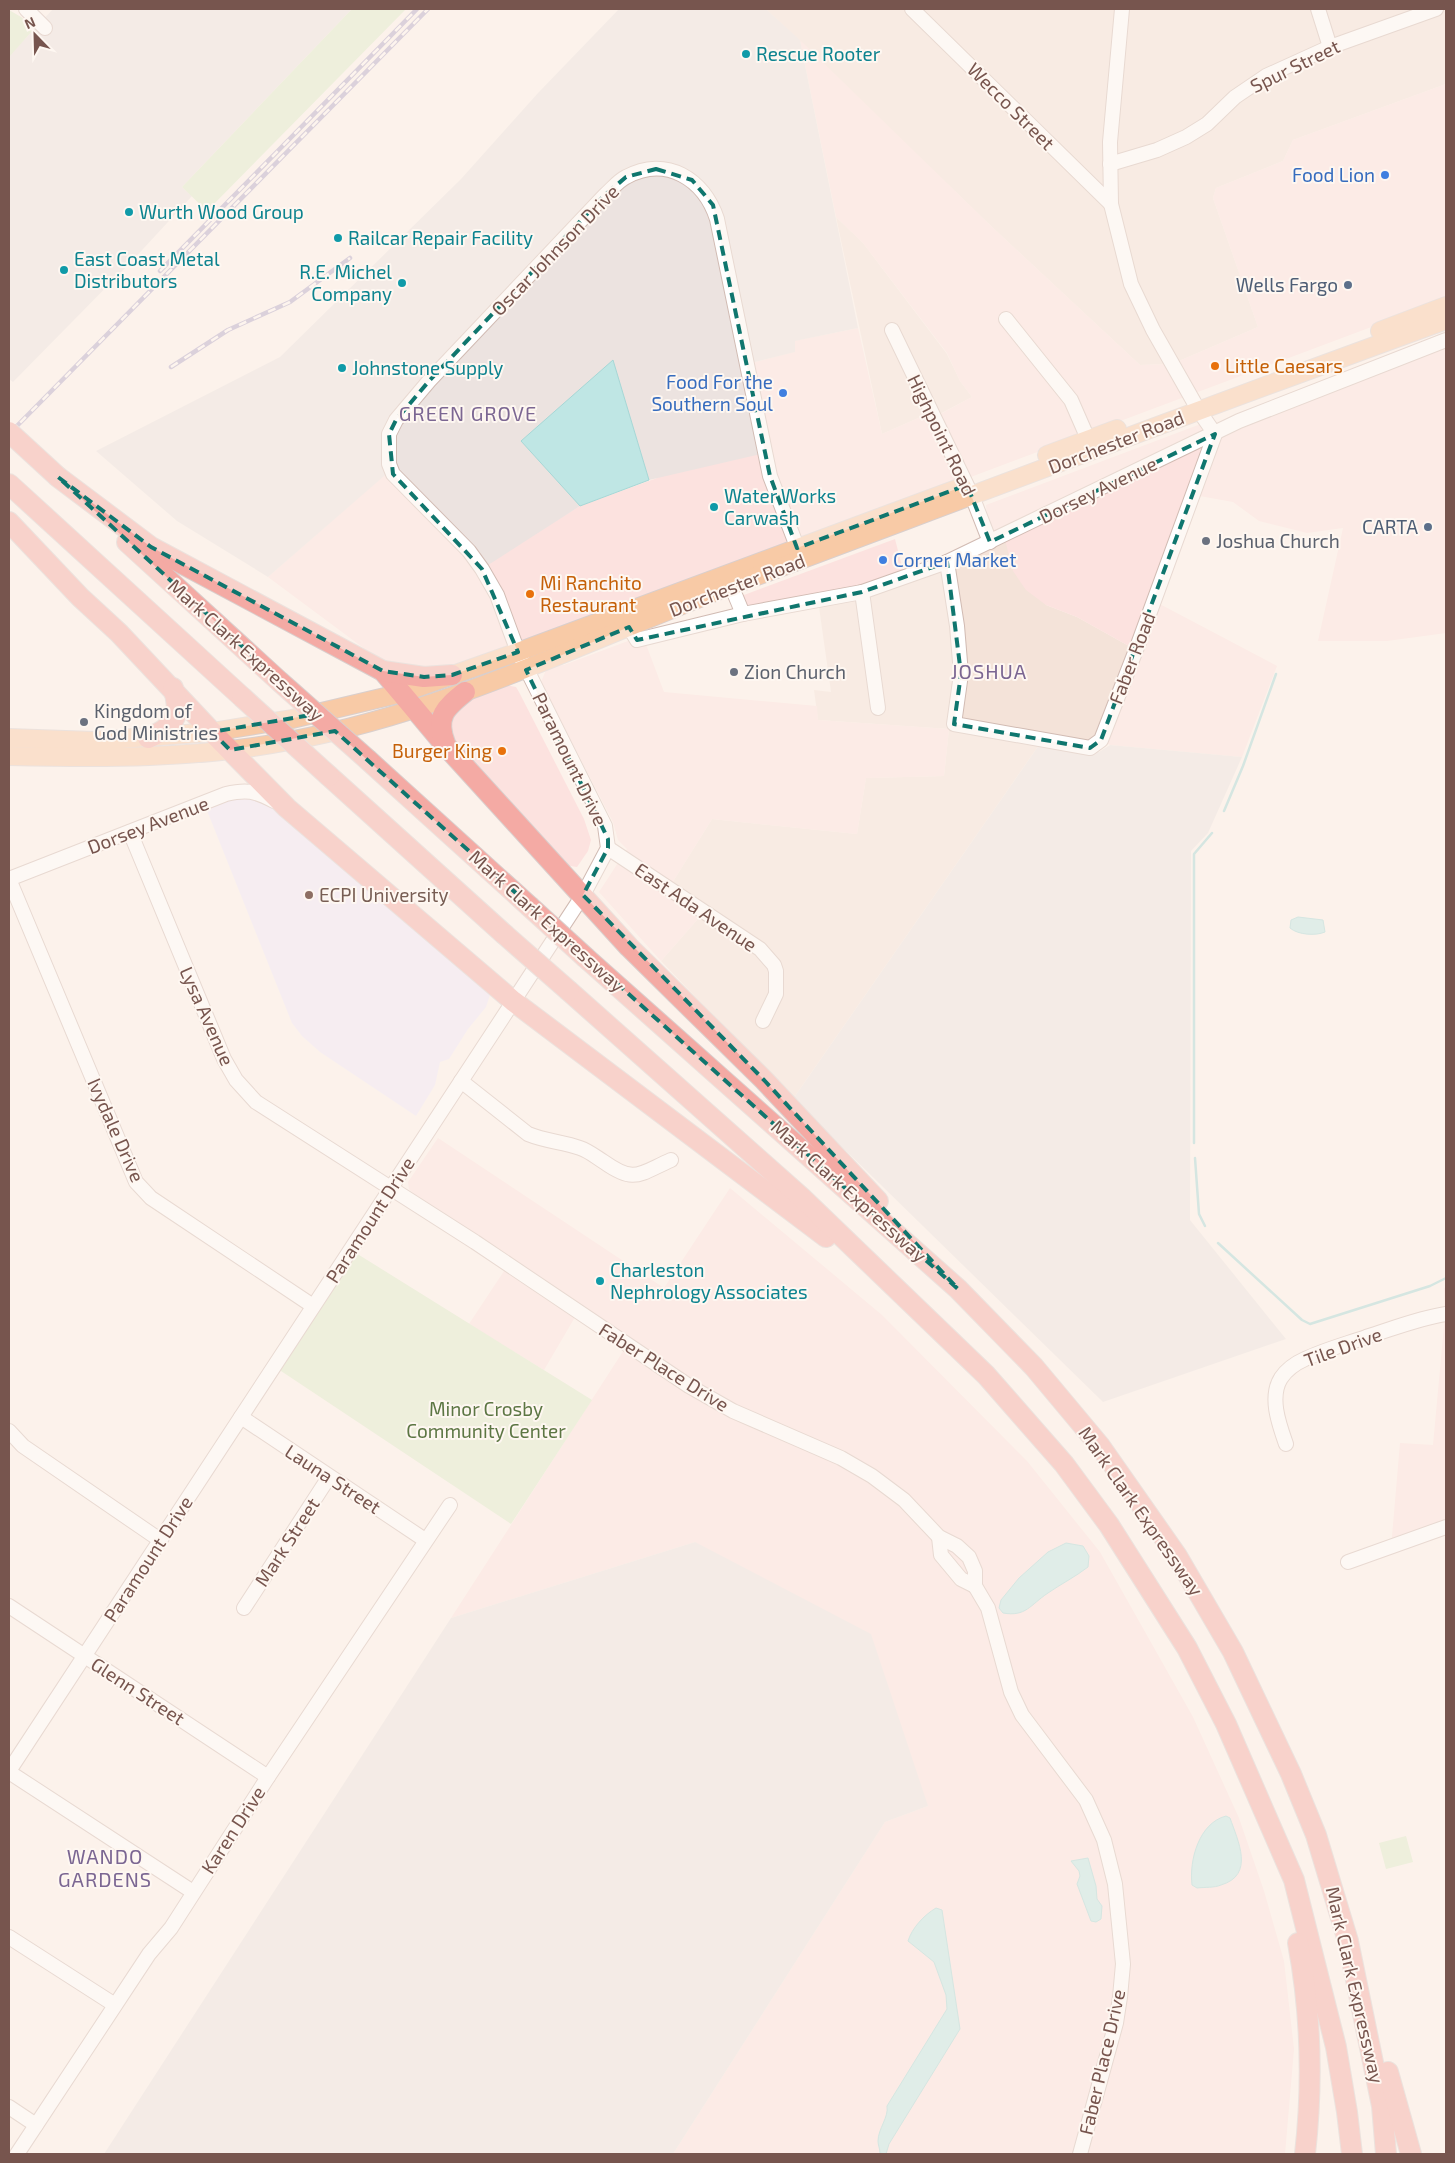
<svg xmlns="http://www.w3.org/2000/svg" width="1455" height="2163" viewBox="0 0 1455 2163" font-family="'Exo 2',sans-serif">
  <rect width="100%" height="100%" fill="#fcf2eb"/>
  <!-- residential -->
  <g fill="#f4e3d9">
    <path d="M766,9H1446V84L1293,140L1283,161L1216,188L1213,198L1258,327L1172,364L1140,365L990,225Z"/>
    <path d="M836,217L863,243L947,354L960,381L972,397L934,417L932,412L882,434Z"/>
    <path d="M1004,535L1046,605L1077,617L1136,650L1101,740L1039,745L793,1099L661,961L704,912L669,888L712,819L857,834L866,778L944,776L949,729L818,720L814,690L831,692L818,600Z"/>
  </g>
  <!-- commercial -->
  <g fill="#fce2df">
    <path d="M800,40L990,225L1140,365L1172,364L1258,327L1213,198L1216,188L1283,161L1293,140L1446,84V299L696,580L443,668L405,673L373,655L268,577L391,469L531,536L580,506L657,478L747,364L794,352V341L858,328L882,434L932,412L935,417L972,397L960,381L947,353L863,243L836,217Z"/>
    <path d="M1446,340V633L1387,641H1318L1343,528L1307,533L1259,521L1233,502L1194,495L1154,601L1277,666L1242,757L1110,745L1101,740L1136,650L1077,617L1046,605L1026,590L1013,571L1004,536L995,539L987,517L986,505L1206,422L1215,434Z"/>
    <path d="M895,539L905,578L743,614L736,598Z"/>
    <path d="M644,635V639L664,692L817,706L818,720L949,729L944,776L866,778L857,834L712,819L669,888L704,912L661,961L599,892L627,849L618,840L613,822L541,682L546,670L551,667L564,665Z"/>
    <path d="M506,685L516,687L519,692L584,819L591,840L588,851L577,867L564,865L455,741L448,729V714L462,701Z"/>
    <path d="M438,1138L664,1288L730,1188L882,1315L1027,1461L1100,1552L1193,1717L1239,1818L1264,1891L1284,1961L1294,2049L1285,2154H673L885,1822L928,1806L695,1542L451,1618L631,1339L419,1200L409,1189L408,1182Z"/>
    <path d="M508,1265L578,1312L544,1370L469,1324Z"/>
    <path d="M1446,1287V1527L1391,1548L1400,1443L1433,1445L1445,1315L1444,1288Z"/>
  </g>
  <!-- industrial -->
  <g fill="#ece3e0">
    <path d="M53,9H352L182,187L192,196L132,261L13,382L9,379V56Z"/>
    <path d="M619,9H766L800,40L858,328L795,341V352L747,364L765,453L649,480L613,361L521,441L580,506L482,569L391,470L268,577L177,521L96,451L280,357L461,179L538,93Z"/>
    <path d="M1039,745L1099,752L1110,745L1242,757L1208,833L1191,851L1190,1220L1286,1339L1103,1402L793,1099Z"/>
    <path d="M695,1542L871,1634L928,1806L885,1822L673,2154H104L451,1618Z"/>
  </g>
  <!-- education -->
  <path fill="#efe7f9" d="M254,791L485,987L490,995L486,1007L468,1029L449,1059L440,1062L435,1085L416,1116L320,1052L302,1036L292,1023L204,803Z"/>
  <!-- green -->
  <g fill="#ddeac9">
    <path d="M352,9H406L207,211L182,187Z"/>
    <path d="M9,10L21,17L34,29L9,57Z"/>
    <path d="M351,1250L592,1400L511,1524L275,1367Z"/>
    <path d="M1406,1836L1413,1862L1386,1869L1379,1843Z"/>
  </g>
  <!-- water -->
  <g fill="#bfe6e4" stroke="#a6d7d6">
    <path d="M613,360L649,480L580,506L521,441Z"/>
    <path d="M1298,917L1323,920L1325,932C1316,936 1298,935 1290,928L1291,920Z"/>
    <path d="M1066,1543L1083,1546L1089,1556L1088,1567C1075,1577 1061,1584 1048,1593C1030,1605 1026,1617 1003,1613L999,1608L1001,1600L1019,1578L1048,1552Z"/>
    <path d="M1226,1816L1230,1818C1238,1841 1255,1875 1221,1885C1214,1888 1205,1887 1197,1888L1192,1885C1189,1860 1199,1823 1226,1816Z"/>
    <path d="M1088,1858L1096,1886L1097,1899L1102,1906L1101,1919L1096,1922L1091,1921L1077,1884L1080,1876L1079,1871L1071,1861Z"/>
    <path d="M936,1908L942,1910L960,2029L889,2144L886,2154L880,2153C880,2149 878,2145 878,2141C878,2129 889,2117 887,2106L947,2009L946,1995L934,1962L908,1941C912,1928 924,1915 936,1908Z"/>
  </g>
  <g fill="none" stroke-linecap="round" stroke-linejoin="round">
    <!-- stream -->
    <g stroke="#a6d7d6" stroke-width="2.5">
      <path d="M1224,811L1243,766L1276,674"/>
      <path d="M1194,1143V854L1212,833"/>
      <path d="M1195,1158L1199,1214L1205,1226"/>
      <path d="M1218,1243L1302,1320L1310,1324L1430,1286L1446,1278"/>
    </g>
    <!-- minor casing -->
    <g stroke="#d1bbb3" stroke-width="16">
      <g id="minor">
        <path d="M26,9L45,28"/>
        <path d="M912,9L1111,204"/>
        <path d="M1122,9L1110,142L1111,204L1131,284L1153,330L1199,411L1215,434"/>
        <path d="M1318,9L1330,47"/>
        <path d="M1110,164L1157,150L1186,137L1207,124L1235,97L1266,76L1330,47L1436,9"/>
        <path d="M1006,319L1071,400L1092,448"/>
        <path d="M892,330L972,496L990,542"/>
        <path d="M947,562L957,626L961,674L954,724L1090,748L1101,740L1136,650L1215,434"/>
        <path d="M728,578L743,614L862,592L947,562L1239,421L1446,340"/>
        <path d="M862,592L878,708"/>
        <path d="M629,627L637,640L743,614"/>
        <path d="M130,832L224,1059L236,1080L256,1102L475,1242L689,1386L733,1411L841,1458L872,1476L904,1500L939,1537L957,1546L969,1557L975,1571V1586L988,1608L1011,1692L1022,1715L1086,1800L1104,1840L1115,1884L1123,1964L1120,1997L1116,2023L1080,2154"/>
        <path d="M608,848L760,949L774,965L776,971V994L763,1021"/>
        <path d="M9,879L136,1182L151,1198L313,1306"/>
        <path d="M9,879L226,794C247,789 255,791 274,801"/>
        <path d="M461,1081L528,1134C545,1141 563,1142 580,1148C589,1151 596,1157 604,1162C635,1184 639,1174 671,1160"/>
        <path d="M241,1417L425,1540"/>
        <path d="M9,1431L23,1446L160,1540"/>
        <path d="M1286,1444C1279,1424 1269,1397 1281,1378C1287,1369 1296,1363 1305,1359C1324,1350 1346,1344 1366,1337C1392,1329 1419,1318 1446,1314"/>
        <path d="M939,1537L941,1555L961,1579L975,1586"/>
        <path d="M1348,1562L1446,1527"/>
        <path d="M9,1606L268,1777"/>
        <path d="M244,1608L329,1477"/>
        <path d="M9,1771L583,895L608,848L605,826L518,652L497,595L482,569L469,551L393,474L389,464V434L396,420L429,381L605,195C612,189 618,181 626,177C666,155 704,179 717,219L770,476L801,557"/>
        <path d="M9,1772L193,1892"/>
        <path d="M9,1937L115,2005"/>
        <path d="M9,2107L36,2125"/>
        <path d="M17,2154L149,1954L171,1928L268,1777L450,1505"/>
      </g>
    </g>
    <!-- major casing -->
    <g stroke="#d9cfcd" stroke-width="20">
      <g id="major">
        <path d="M1380,331L1446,306"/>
        <path d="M1047,455L1117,429"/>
        <path d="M9,738L94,741L212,732L292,719L402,693L518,652L962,487"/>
        <path d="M9,756C103,758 196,759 289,741C446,712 586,641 733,585C971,496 1208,406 1446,320"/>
      </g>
    </g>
    <!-- highway casing -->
    <g stroke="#d9cfcd" stroke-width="22">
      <g id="highway">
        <path d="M58,477L151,547L383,671L445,745L629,947L764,1080L878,1201"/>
        <path d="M9,484L242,697"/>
        <path d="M9,522L80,597L119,633L212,732L287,808L513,1001L826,1237"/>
        <path d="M127,542L279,681"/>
        <path d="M383,671L424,677L452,675"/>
        <path d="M148,738C173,727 183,717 173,688"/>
        <path d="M445,743C435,717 445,708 465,692"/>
        <path d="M368,760L529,906"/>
        <path d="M329,776L504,934"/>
        <path d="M586,958L958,1289L1034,1367L1100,1446L1177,1556L1233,1652L1291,1774L1316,1835L1348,1941L1382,2106L1386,2154"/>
        <path d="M569,991L801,1197L986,1375L1064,1464L1109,1525L1187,1648L1226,1724L1294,1880L1336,2047L1347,2112L1352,2154"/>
        <path d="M1298,1943C1311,2013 1313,2083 1305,2154"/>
        <path d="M1388,2072L1411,2154"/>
      </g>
    </g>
    <!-- minor -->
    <use href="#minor" stroke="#fff" stroke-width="14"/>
    <!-- major -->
    <use href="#major" stroke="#f8caa6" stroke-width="18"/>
    <!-- highway -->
    <use href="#highway" stroke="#f4aaa4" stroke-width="20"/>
    <!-- rail casing -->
    <g stroke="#b3a8c7" stroke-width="4.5">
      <g id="rail">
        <path d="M160,271L417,9"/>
        <path d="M171,367L228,330L290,302L350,258"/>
        <path d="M9,434L428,9"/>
      </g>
    </g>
    <!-- rail -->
    <use href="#rail" stroke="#fef7f1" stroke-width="2.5" stroke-dasharray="8" stroke-linecap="butt"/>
    <!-- highway-bridge casing -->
    <g stroke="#d9cfcd" stroke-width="22" stroke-linecap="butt">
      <g id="highway-bridge">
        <path d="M9,432L58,477"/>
        <path d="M279,681L368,760"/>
        <path d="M242,697L329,776"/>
        <path d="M529,906L586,958"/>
        <path d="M504,934L569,991"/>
      </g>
    </g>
    <!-- highway-bridge -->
    <use href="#highway-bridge" stroke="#f4aaa4" stroke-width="20"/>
  </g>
  <!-- marked area -->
  <path d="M0 0H1455V2163H0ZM656,169L692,180L713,205L770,476L797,548L967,485L990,542L1215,434L1101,740L1090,748L954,724L961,674L947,562L862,592L637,640L629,627L526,670L608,839V848L583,895L764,1080L958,1289L335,731L230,750L212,732L316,714L58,477L151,547L383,671L424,677L452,675L518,652L482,569L393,474L389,434L396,420L429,381L605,195L626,177Z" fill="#fcf2eb" fill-opacity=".55" fill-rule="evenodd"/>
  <path fill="none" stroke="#0f766e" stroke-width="4" stroke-dasharray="10 6" stroke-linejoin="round" d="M656,169L692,180L713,205L770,476L797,548L967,485L990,542L1215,434L1101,740L1090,748L954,724L961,674L947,562L862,592L637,640L629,627L526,670L608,839V848L583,895L764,1080L958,1289L335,731L230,750L212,732L316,714L58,477L151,547L383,671L424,677L452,675L518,652L482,569L393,474L389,434L396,420L429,381L605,195L626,177Z"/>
  <!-- markers -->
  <g fill="#0f9aa8" stroke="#fef7f1" stroke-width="2">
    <circle cx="746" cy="54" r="5"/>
    <circle cx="129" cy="212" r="5"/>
    <circle cx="338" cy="238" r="5"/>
    <circle cx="64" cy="270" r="5"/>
    <circle cx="402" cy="283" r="5"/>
    <circle cx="342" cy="368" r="5"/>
    <circle cx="714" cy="507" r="5"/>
    <circle cx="600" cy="1281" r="5"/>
  </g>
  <g fill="#3f7fe0" stroke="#fef7f1" stroke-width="2">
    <circle cx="1385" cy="175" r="5"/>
    <circle cx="783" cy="393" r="5"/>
    <circle cx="883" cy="560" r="5"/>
  </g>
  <g fill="#5c6f8a" stroke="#fef7f1" stroke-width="2">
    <circle cx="1348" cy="285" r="5"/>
    <circle cx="1428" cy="527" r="5"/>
  </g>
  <g fill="#e8710a" stroke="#fef7f1" stroke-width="2">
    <circle cx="1215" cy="366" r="5"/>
    <circle cx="530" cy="594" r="5"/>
    <circle cx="502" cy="751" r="5"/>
  </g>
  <g fill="#6b7280" stroke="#fef7f1" stroke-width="2">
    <circle cx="1206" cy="541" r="5"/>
    <circle cx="734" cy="672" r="5"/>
    <circle cx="84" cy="722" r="5"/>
  </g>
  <circle fill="#8d6e63" stroke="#fef7f1" stroke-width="2" cx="309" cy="895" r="5"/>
  <g text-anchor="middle" stroke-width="4" stroke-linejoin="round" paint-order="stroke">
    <!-- culture labels -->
    <g font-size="19" fill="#0d838f" stroke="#fef7f1" text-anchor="start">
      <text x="756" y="61">Rescue Rooter</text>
      <text x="139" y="219">Wurth Wood Group</text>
      <text x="348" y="245">Railcar Repair Facility</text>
      <text x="74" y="266">East Coast Metal<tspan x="74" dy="22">Distributors</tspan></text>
      <text x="392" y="279" text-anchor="end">R.E. Michel<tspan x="392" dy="22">Company</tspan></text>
      <text x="352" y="375">Johnstone Supply</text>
      <text x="724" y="503">Water Works<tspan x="724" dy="22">Carwash</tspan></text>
      <text x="610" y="1277">Charleston<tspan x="610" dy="22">Nephrology Associates</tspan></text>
    </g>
    <!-- street labels -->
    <g font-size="19" fill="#77554e" stroke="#fef7f1">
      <text transform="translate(1295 66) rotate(-26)" y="7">Spur Street</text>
      <text transform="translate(1011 106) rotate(45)" y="7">Wecco Street</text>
      <text transform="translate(555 250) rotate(-46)" y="7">Oscar Johnson Drive</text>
      <text transform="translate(942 435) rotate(64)" y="7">Highpoint Road</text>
      <text transform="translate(1116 442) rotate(-21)" y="7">Dorchester Road</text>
      <text transform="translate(1098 490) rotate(-26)" y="7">Dorsey Avenue</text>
      <text transform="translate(737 585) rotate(-21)" y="7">Dorchester Road</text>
      <text transform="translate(246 650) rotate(42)" y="7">Mark Clark Expressway</text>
      <text transform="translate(1132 658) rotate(-69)" y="7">Faber Road</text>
      <text transform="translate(570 759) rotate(64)" y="7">Paramount Drive</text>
      <text transform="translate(148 825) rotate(-21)" y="7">Dorsey Avenue</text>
      <text transform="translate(696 907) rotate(34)" y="7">East Ada Avenue</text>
      <text transform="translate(547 921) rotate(42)" y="7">Mark Clark Expressway</text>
      <text transform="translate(207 1016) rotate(66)" y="7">Lysa Avenue</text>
      <text transform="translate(116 1130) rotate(66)" y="7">Ivydale Drive</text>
      <text transform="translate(849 1191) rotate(42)" y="7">Mark Clark Expressway</text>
      <text transform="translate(370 1220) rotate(-57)" y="7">Paramount Drive</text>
      <text transform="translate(1343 1347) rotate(-20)" y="7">Tile Drive</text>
      <text transform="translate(664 1367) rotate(32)" y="7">Faber Place Drive</text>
      <text transform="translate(333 1479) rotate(33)" y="7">Launa Street</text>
      <text transform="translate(1141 1511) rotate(55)" y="7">Mark Clark Expressway</text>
      <text transform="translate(287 1542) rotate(-57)" y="7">Mark Street</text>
      <text transform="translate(148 1559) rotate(-57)" y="7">Paramount Drive</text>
      <text transform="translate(138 1691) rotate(33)" y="7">Glenn Street</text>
      <text transform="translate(233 1830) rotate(-57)" y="7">Karen Drive</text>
      <text transform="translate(1355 1985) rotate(77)" y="7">Mark Clark Expressway</text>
      <text transform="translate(1102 2062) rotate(-77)" y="7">Faber Place Drive</text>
    </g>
    <!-- shop labels -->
    <g font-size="19" fill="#366cbe" stroke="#fef7f1" text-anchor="end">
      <text x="1375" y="182">Food Lion</text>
      <text x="773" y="389">Food For the<tspan x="773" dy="22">Southern Soul</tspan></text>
      <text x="893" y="567" text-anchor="start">Corner Market</text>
    </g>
    <!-- service labels -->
    <g font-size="19" fill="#4e5e75" stroke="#fef7f1" text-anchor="end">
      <text x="1338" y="292">Wells Fargo</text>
      <text x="1418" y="534">CARTA</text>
    </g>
    <!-- food labels -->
    <g font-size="19" fill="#c56008" stroke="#fef7f1" text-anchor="start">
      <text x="1225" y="373">Little Caesars</text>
      <text x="540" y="590">Mi Ranchito<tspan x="540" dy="22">Restaurant</tspan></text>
      <text x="492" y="758" text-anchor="end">Burger King</text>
    </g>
    <!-- worship labels -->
    <g font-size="19" fill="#5b616d" stroke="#fef7f1" text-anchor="start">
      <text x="1216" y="548">Joshua Church</text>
      <text x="744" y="679">Zion Church</text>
      <text x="94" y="718">Kingdom of<tspan x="94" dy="22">God Ministries</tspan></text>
    </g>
    <!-- education labels -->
    <g font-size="19" fill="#785e54" stroke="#fef7f1" text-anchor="start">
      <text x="319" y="902">ECPI University</text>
    </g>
    <!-- park labels -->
    <g font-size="19" fill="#5c7643" stroke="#fef7f1">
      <text x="486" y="1416">Minor Crosby<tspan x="486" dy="22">Community Center</tspan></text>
    </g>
    <!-- neighbourhood labels -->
    <g font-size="20" letter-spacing="1" fill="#7b6692" stroke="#fef7f1">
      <text x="468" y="421">GREEN GROVE</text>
      <text x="989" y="679">JOSHUA</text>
      <text x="105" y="1864">WANDO<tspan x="105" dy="23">GARDENS</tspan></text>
    </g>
  </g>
  <!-- border -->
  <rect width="1455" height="2163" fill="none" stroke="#77554e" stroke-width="20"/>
  <!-- north arrow -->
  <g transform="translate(35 35) rotate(337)" stroke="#fef7f1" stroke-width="4" paint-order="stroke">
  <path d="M0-4L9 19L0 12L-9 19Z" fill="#77554e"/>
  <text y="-8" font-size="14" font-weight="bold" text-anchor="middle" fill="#77554e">N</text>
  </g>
</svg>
